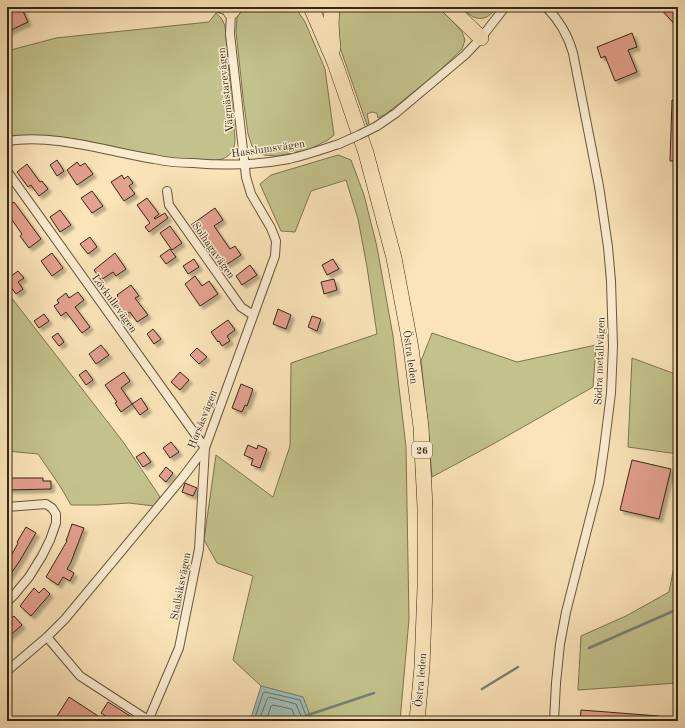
<svg xmlns="http://www.w3.org/2000/svg" width="685" height="728" viewBox="0 0 685 728" font-family="'Old Standard TT',serif">
  <defs>
    <filter id="shadow"><feDropShadow dx="3.5" dy="3.5" stdDeviation="1" flood-color="#0004"/></filter>
  </defs>
  <rect width="100%" height="100%" fill="#fbe4b9"/>
  <filter id="stains"><feTurbulence type="fractalNoise" baseFrequency=".005" numOctaves="4"/><feColorMatrix values="0 0 0 0 .2 0 0 0 0 .09 0 0 0 0 .02 0 0 0 .5 -.17"/></filter>
  <radialGradient id="worn" r=".72"><stop offset=".6" stop-color="#630" stop-opacity="0"/><stop offset="1" stop-color="#630" stop-opacity=".3"/></radialGradient>
  <!-- green -->
  <g fill="#c3c28c" stroke="#7c7451">
    <path d="M242,7H295L305,22L325,69L334,135L328,140L308,150L276,156L264,155L252,146L248,134L243,97L236,31L237,18Z"/>
    <path d="M337,7H441L462,32L465,40L462,49L436,74L386,114L378,118L377,113L372,112L367,114L369,123L367,125L336,36Z"/>
    <path d="M460,7H471L473,8L491,10L493,12C480,25 471,16 460,7Z"/>
    <path d="M216,13L222,19L225,26L235,138C235,148 233,155 222,159C215,161 207,160 201,160C167,160 134,151 101,144C70,137 39,134 7,136V51L56,38L209,22Z"/>
    <path d="M338,155L351,160L364,195L377,247L393,336L406,447L409,619L400,721H312L303,697L261,686L233,660L253,576L217,563L204,540L216,455L273,497L290,446L291,363L377,334L367,267L358,219L346,180L311,191L295,232L281,231L260,184L271,175Z"/>
    <path d="M7,292L124,443L160,497L154,506L129,503L98,505H71L60,486L38,454L7,451Z"/>
    <path d="M432,333L517,362L596,345L593,387L495,443L432,477L428,427L421,361Z"/>
    <path d="M632,358L678,375V454L628,447Z"/>
    <path d="M678,546V683L578,690L581,636L626,616L669,592Z"/>
  </g>
  <!-- water -->
  <path fill="#a0bdb6" stroke="#758176" d="M261,686L303,697L312,721H250Z"/>
  <g fill="none" stroke-linecap="round" stroke-linejoin="round">
    <!-- shore -->
    <g stroke="#6a7266" stroke-width="1">
      <path d="M254,721L263,693L265,692L300,700L308,721"/>
      <path d="M259,721L267,699L269,697L296,704L303,721"/>
      <path d="M266,721L271,706L273,705L292,709L296,721"/>
    </g>
    <!-- stream -->
    <g stroke="#758176" stroke-width="2.5">
      <path d="M589,648L678,609"/>
      <path d="M482,689L518,667"/>
      <path d="M308,715L374,693"/>
    </g>
  </g>
  <!-- building -->
  <g fill="#e5a18f" stroke="#342716" filter="url(#shadow)">
    <path d="M7,7H21L28,22L7,32Z"/>
    <path d="M659,7H678V28Z"/>
    <path d="M632,33L637,47L628,50L637,72L615,81L605,56L601,58L597,47Z"/>
    <path d="M672,100H678V161H670Z"/>
    <path d="M57,160L64,171L57,176L50,165Z"/>
    <path d="M77,162L80,166L85,163L93,174L77,185L67,170Z"/>
    <path d="M27,164L40,182L42,181L48,189L39,196L31,185L28,187L17,172Z"/>
    <path d="M122,175L124,179L128,176L133,183L129,186L135,194L124,201L111,182Z"/>
    <path d="M92,191L103,206L92,213L81,198Z"/>
    <path d="M147,198L159,214L154,218L155,219L165,213L168,218L149,232L145,227L150,223L137,205Z"/>
    <path d="M14,202L41,239L29,248L20,236L22,234L7,213V207Z"/>
    <path d="M215,208L223,220L214,226L230,249L235,246L241,255L226,265L217,252L215,253L202,234L199,236L191,225Z"/>
    <path d="M60,210L71,225L60,232L50,217Z"/>
    <path d="M170,226L182,243L172,250L160,233Z"/>
    <path d="M90,237L97,247L88,254L80,244Z"/>
    <path d="M170,249L176,257L166,264L160,256Z"/>
    <path d="M52,253L63,268L52,276L41,261Z"/>
    <path d="M115,253L126,269L116,276L113,272L101,280L94,270Z"/>
    <path d="M194,259L199,267L188,274L183,266Z"/>
    <path d="M333,259L339,269L327,275L322,265Z"/>
    <path d="M250,265L257,275L242,285L236,276Z"/>
    <path d="M18,271L24,278L18,282L23,289L16,294L7,282V279Z"/>
    <path d="M195,276L202,286L209,281L218,294L200,306L185,284Z"/>
    <path d="M334,279L337,290L324,294L321,282Z"/>
    <path d="M131,285L139,296L135,298L148,315L137,322L130,312L122,317L111,302L118,296L117,295Z"/>
    <path d="M78,292L84,300L75,307L90,327L82,333L66,312L61,316L54,306L59,303L57,300L66,293L69,298Z"/>
    <path d="M278,309L291,315L286,329L273,324Z"/>
    <path d="M44,314L49,321L39,328L34,321Z"/>
    <path d="M312,316L321,319L317,331L308,327Z"/>
    <path d="M228,320L235,330L227,336L230,341L222,346L219,341L218,342L211,332Z"/>
    <path d="M153,329L161,339L154,344L147,334Z"/>
    <path d="M58,333L64,342L59,346L52,337Z"/>
    <path d="M101,345L109,355L96,364L89,354Z"/>
    <path d="M197,348L207,357L199,364L190,355Z"/>
    <path d="M86,370L93,380L86,385L79,375Z"/>
    <path d="M124,372L130,381L121,388L132,404L121,412L115,403L117,402L105,385Z"/>
    <path d="M180,372L189,380L180,390L171,382Z"/>
    <path d="M241,384L253,389L247,406L245,405L242,412L232,408Z"/>
    <path d="M141,398L148,409L140,415L132,404Z"/>
    <path d="M171,442L179,452L170,458L163,448Z"/>
    <path d="M248,445L257,449L258,445L267,449L260,468L251,465L253,459L244,455Z"/>
    <path d="M144,452L151,462L143,467L136,457Z"/>
    <path d="M632,460L671,469L659,519L620,510Z"/>
    <path d="M166,467L173,473L166,482L159,476Z"/>
    <path d="M7,478H43V481H51V489L7,490Z"/>
    <path d="M185,483L197,488L193,496L182,492Z"/>
    <path d="M72,524L84,528L71,562L67,569L74,573L70,581L63,577L58,585L46,577L67,541H66Z"/>
    <path d="M26,527L36,533L19,562L7,579V553L11,556L18,543L17,542Z"/>
    <path d="M34,588L39,593L44,588L50,594L31,616L20,606Z"/>
    <path d="M14,616L22,625L7,638V622Z"/>
    <path d="M69,697L98,716L95,721H54Z"/>
    <path d="M108,702L138,721H113L101,713Z"/>
    <path d="M581,710L659,716L658,721H580Z"/>
  </g>
  <g fill="none" stroke-linecap="round" stroke-linejoin="round">
    <!-- street casing -->
    <g stroke="#66563f" stroke-width="10">
      <g id="street">
        <path d="M546,7C559,20 568,35 573,53L599,186L608,247L611,281L613,346L611,393L604,449L599,483L566,612L560,644L556,683L554,721"/>
        <path d="M377,126L396,113L465,55L481,38L505,7"/>
        <path d="M7,141C57,134 105,151 154,159C167,162 180,163 193,163C226,166 257,165 289,159C306,155 323,149 339,144"/>
        <path d="M7,171L205,448L199,549L179,648L148,721"/>
        <path d="M167,191L169,205L241,307L253,315"/>
        <path d="M7,507L46,504L52,508L56,514V523L50,540L42,556L29,577L14,595L7,602"/>
        <path d="M47,637L80,676L148,720"/>
        <path d="M7,671L47,637L65,619L183,477L205,448L275,256L276,241L271,228L251,194L246,177L230,34L231,12L216,7"/>
      </g>
    </g>
    <!-- highway casing -->
    <g stroke="#342716" stroke-width="16">
      <g id="highway">
        <path d="M311,7L335,63L366,153L394,258L411,348L421,427L425,507V587L422,667L417,721"/>
        <path d="M333,7C329,21 332,35 333,48"/>
        <path d="M449,7L481,38"/>
        <path d="M231,12L235,7"/>
      </g>
    </g>
    <!-- street -->
    <use href="#street" stroke="#fcedd2" stroke-width="8"/>
    <!-- highway -->
    <use href="#highway" stroke="#fbe4b9" stroke-width="15"/>
    <!-- street-bridge casing -->
    <g stroke="#66563f" stroke-width="10" stroke-linecap="butt">
      <path id="street-bridge" d="M339,144L359,135L377,126"/>
    </g>
    <!-- street-bridge -->
    <use href="#street-bridge" stroke="#fcedd2" stroke-width="8"/>
  </g>
  <g text-anchor="middle" stroke-width="3" stroke-linejoin="round" paint-order="stroke">
    <!-- shield labels -->
    <rect fill="#fcedd2" stroke="#70624e" stroke-width="1" x="412" y="442" width="20" height="16" rx="3"/>
    <g font-size="10" font-weight="bold" fill="#342716">
      <text x="422" y="454">26</text>
    </g>
    <!-- street labels -->
    <g font-size="11" fill="#342716" stroke="#fcedd2">
      <text transform="translate(225 90) rotate(-96)" y="4">Vägmästarevägen</text>
      <text transform="translate(268 148) rotate(-8)" y="4">Hasslumsvägen</text>
      <text transform="translate(214 250) rotate(55)" y="4">Solhagavägen</text>
      <text transform="translate(115 303) rotate(54)" y="4">Lövkullevägen</text>
      <text transform="translate(411 357) rotate(82)" y="4">Östra leden</text>
      <text transform="translate(599 361) rotate(-88)" y="4">Södra metallvägen</text>
      <text transform="translate(202 419) rotate(-68)" y="4">Horsåsvägen</text>
      <text transform="translate(180 586) rotate(-79)" y="4">Stallsiksvägen</text>
      <text transform="translate(420 680) rotate(-85)" y="4">Östra leden</text>
    </g>
  </g>
  <!-- margin -->
  <rect width="685" height="728" fill="none" stroke="#fbe4b9" stroke-width="24"/>
  <rect x="8" y="8" width="669" height="712" fill="none" stroke="#342716" stroke-width="2"/>
  <rect x="12" y="12" width="661" height="704" fill="none" stroke="#342716"/>
  <rect width="100%" height="100%" filter="url(#stains)"/>
  <rect width="100%" height="100%" fill="url(#worn)"/>
</svg>
